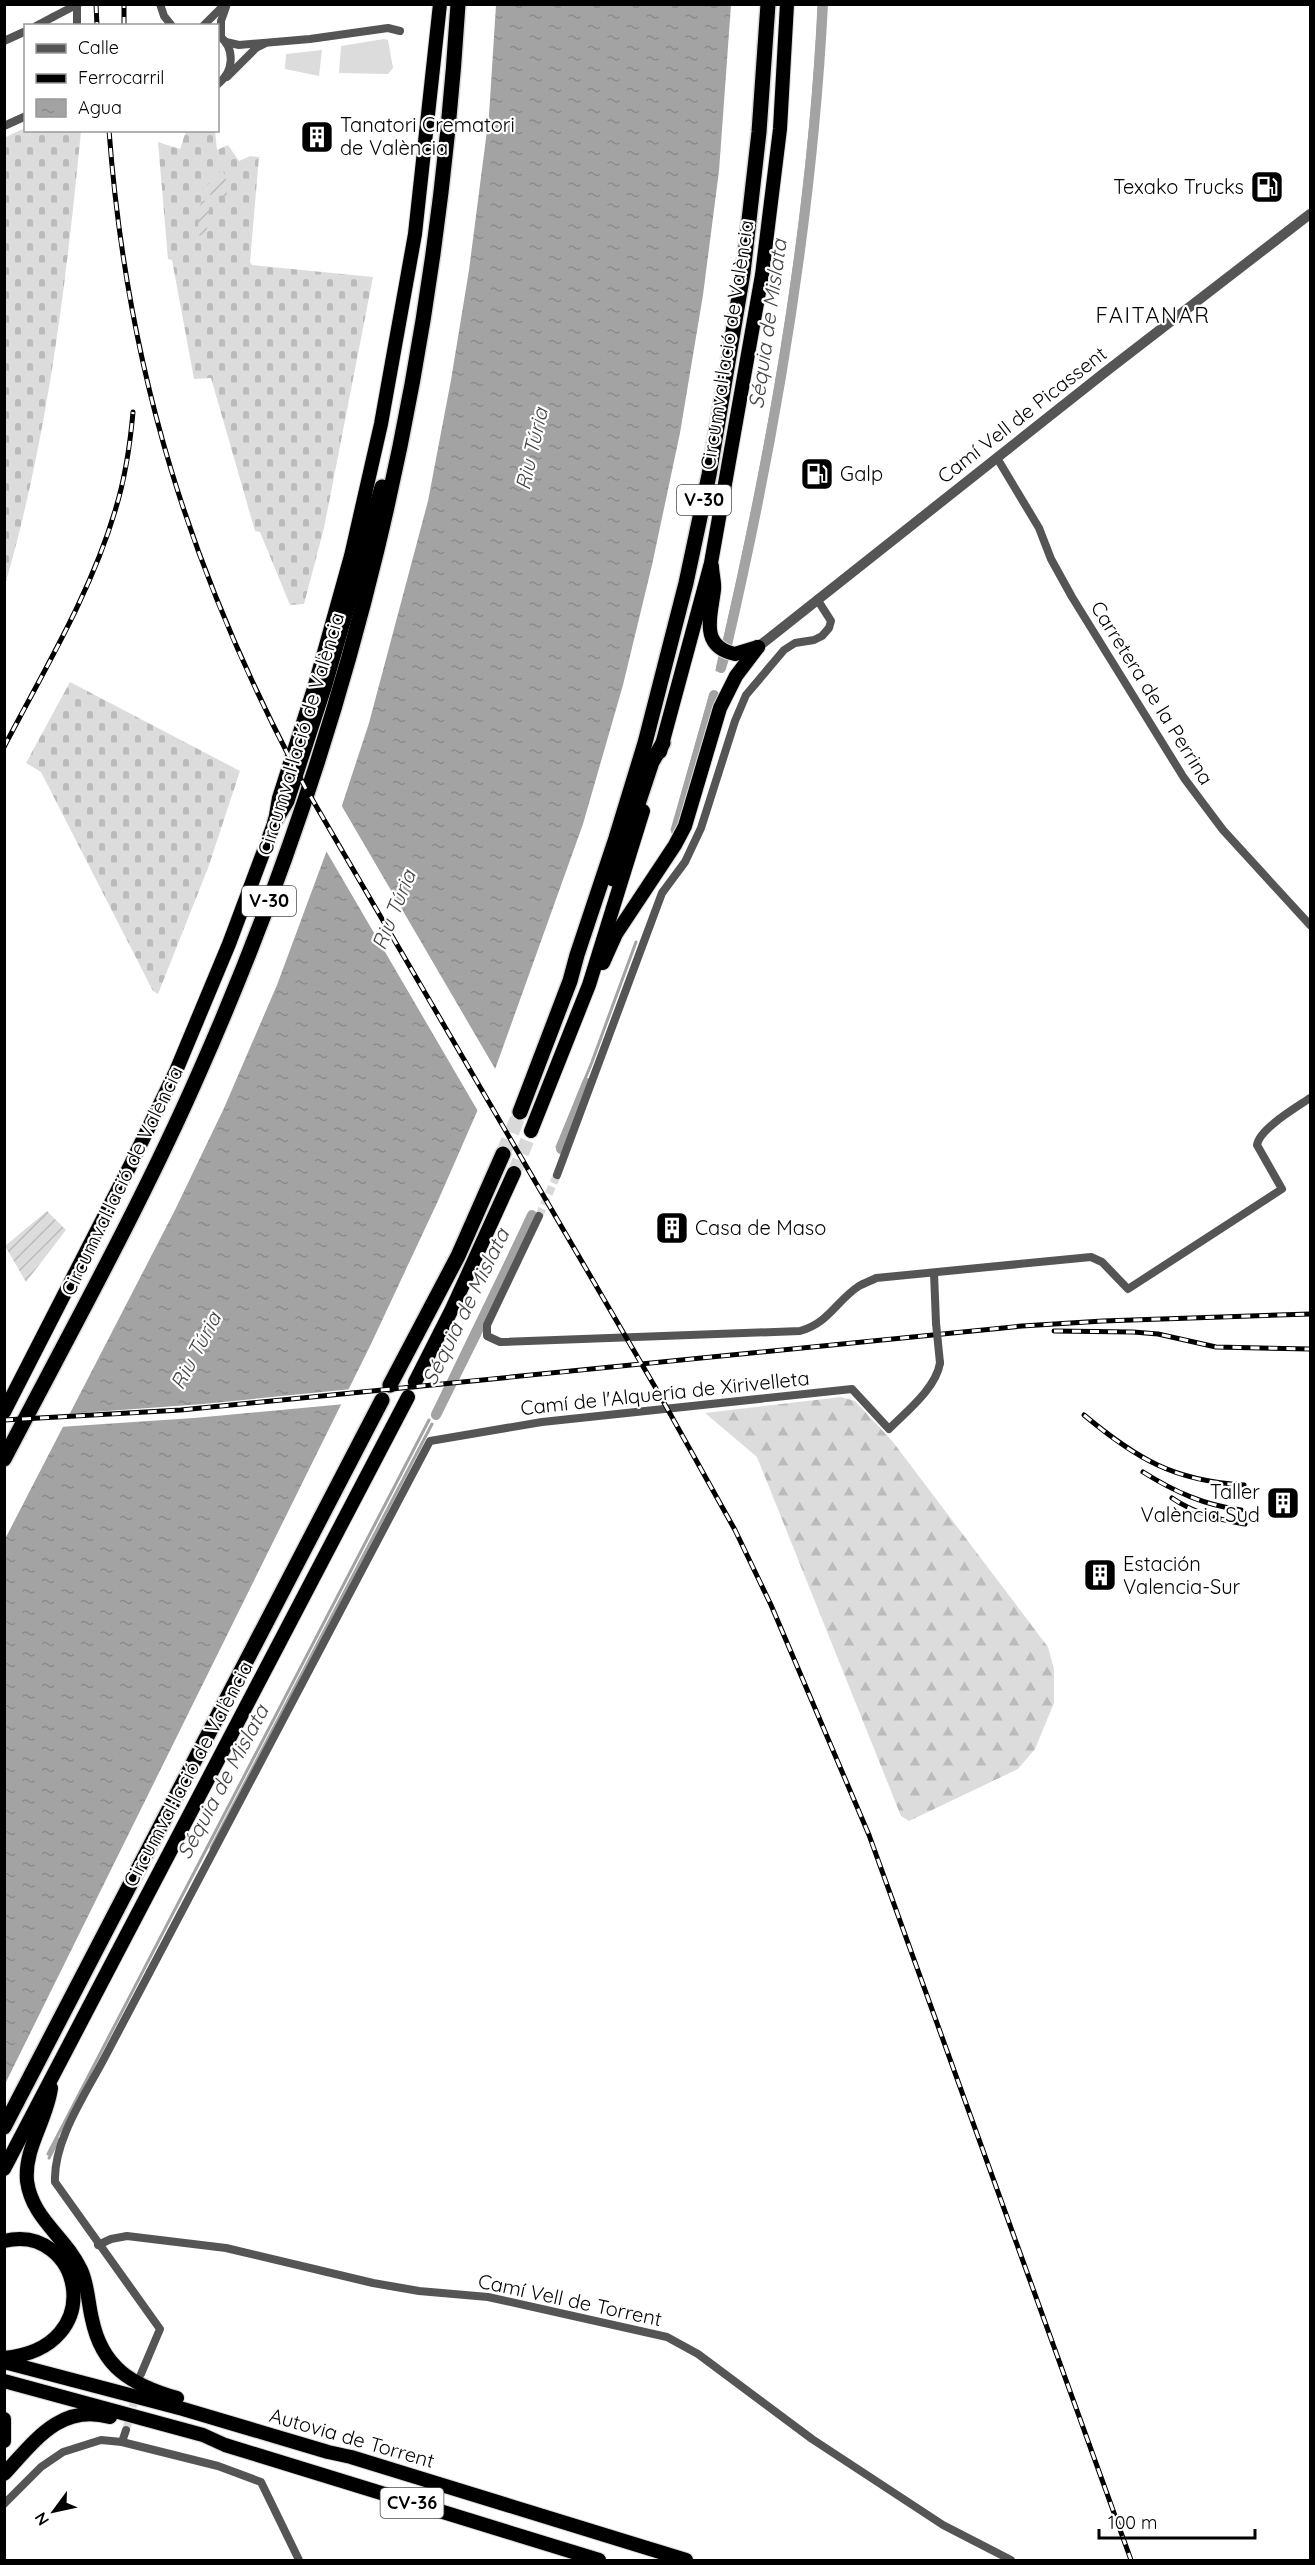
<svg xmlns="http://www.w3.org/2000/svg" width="1315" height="2565" viewBox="0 0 1315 2565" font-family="Quicksand,sans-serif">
  <defs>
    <pattern id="forest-firs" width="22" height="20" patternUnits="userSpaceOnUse" patternTransform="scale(1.5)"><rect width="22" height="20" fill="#dcdcdc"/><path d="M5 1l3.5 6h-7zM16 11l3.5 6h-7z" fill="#bbb"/></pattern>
    <pattern id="cemetery-stones" width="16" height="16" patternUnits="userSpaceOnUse" patternTransform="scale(1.5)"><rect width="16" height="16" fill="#dcdcdc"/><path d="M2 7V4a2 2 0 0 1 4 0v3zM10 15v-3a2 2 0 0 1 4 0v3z" fill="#bbb"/></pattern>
    <pattern id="garden-furrows" width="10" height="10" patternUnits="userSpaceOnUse" patternTransform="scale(1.5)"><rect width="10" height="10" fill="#dcdcdc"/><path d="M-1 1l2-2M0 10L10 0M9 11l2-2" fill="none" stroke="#bbb"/></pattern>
    <pattern id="water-ripples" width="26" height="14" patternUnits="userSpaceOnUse" patternTransform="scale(1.5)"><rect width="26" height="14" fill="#a3a3a3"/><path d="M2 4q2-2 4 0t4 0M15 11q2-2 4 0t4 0" fill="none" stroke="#8b8b8b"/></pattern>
  </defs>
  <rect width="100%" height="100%" fill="#fff"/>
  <!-- grass -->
  <g fill="#dcdcdc">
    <path d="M384,39L388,40L393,68L388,74L339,73L341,46Z"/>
    <path d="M322,50L319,76L285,69L286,54Z"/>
  </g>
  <!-- forest -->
  <path fill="url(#forest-firs)" d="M841,1397L855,1401L893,1442L1048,1647L1054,1669V1703L1035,1749L1018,1769L909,1821L901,1816L757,1457L705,1413Z"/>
  <!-- cemetery -->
  <g fill="url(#cemetery-stones)">
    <path d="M25,128L26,130L81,131C66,284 48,437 5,585L4,138Z"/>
    <path d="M186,131H215L217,150L228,145L239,161L250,156L259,157L250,262L252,265L373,277L324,528L304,604L290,605L260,532L255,531L211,378L194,379L172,260L168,259L158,142L180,149Z"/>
    <path d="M70,682L240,771L208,868L158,994L153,991L41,772L26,763Z"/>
  </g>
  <!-- garden -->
  <g fill="url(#garden-furrows)">
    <path d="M222,169L226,177L227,196L202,194V189L216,178Z"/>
    <path d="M201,200L210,202L206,236L197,235Z"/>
    <path d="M47,1211L66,1230L26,1282L5,1246Z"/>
  </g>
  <!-- water -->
  <path fill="url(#water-ripples)" d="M496,5H731L719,171L703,295L680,433L652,565L623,685L583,824L493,1075L437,1203L371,1344L5,2084V1539L175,1210L224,1108L277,985L330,842L369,723L428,501L451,380L469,270L489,115Z"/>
  <!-- pier -->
  <g fill="#fff">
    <path d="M340,803L497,1072L479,1113L325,849Z"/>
    <path d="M352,1389L345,1404L194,1418L59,1427L66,1414L203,1404Z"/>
  </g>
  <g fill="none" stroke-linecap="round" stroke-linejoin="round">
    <!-- stream -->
    <g stroke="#a3a3a3" stroke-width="3">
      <path d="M724,642C772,432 809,220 819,4"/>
      <path d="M717,670L720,656"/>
      <path d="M672,830L711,694"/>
      <path d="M557,1147L592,1062L636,942"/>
      <path d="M433,1413L529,1214"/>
      <path d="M211,1848L432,1424"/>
      <path d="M48,2154L429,1420"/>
      <path d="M49,2158L59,2139"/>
    </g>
    <!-- canal -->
    <g stroke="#a3a3a3" stroke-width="10">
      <path d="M727,645C776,434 812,221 823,4"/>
      <path d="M721,668L724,658"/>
      <path d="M676,831L714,695"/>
      <path d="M561,1149L587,1083"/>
      <path d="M436,1415L496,1294L532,1215"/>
    </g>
    <!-- minor-tunnel -->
    <g stroke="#d9d9d9" stroke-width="8" stroke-dasharray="8 4" stroke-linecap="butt">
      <path d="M539,1216L557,1175"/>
      <path d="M126,2430L136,2395"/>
    </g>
    <!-- trunk-tunnel -->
    <path stroke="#d9d9d9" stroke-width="14" stroke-dasharray="14 7" stroke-linecap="butt" d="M514,1173L531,1131"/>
    <!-- motorway-tunnel -->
    <path stroke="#d9d9d9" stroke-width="15" stroke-dasharray="15 8" stroke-linecap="butt" d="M503,1154L520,1112"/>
    <!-- trunk casing -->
    <g stroke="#dbdbdb" stroke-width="16">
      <g id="trunk">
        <path d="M712,566C712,574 715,582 714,590C711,616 699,646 735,654L758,647"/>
        <path d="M660,752L711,563L762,275L780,129L787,4"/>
        <path d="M603,963L616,934L675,845L685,826L720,708L736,676L758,647"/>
        <path d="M531,1131L589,985L643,811"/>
        <path d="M415,1382L452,1309L514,1173"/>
        <path d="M4,1412L129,1168L176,1071L229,944L275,821L279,798L315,685L351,556L381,424L415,234L440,4"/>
        <path d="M51,2088C47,2120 24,2148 27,2181C32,2219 66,2237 81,2270C88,2285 88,2303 92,2319C102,2368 132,2385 177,2398"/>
        <path d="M4,2169L408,1397"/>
        <path d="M4,2241C81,2222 111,2348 4,2358"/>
        <path d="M4,2362L183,2409L328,2452L351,2457L686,2560"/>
        <path d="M4,2381L203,2435L225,2445L599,2560"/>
        <path d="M4,2419V2441"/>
        <path d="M4,2474C34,2442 60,2403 110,2417"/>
      </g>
    </g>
    <!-- motorway casing -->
    <g stroke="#dbdbdb" stroke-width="18">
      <g id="motorway">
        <path d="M275,821L287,801L324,688L382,487"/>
        <path d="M613,879L652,762L663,743"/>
        <path d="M520,1112L570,981L577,955L616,838L645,743L686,583L709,475L743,273L759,132L768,4"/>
        <path d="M390,1385L458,1256L503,1154"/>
        <path d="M4,1459C71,1331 141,1205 199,1073C351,730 435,378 458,4"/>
        <path d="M4,2127L382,1400"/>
      </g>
    </g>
    <!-- minor -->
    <g stroke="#555" stroke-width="8">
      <path d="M160,4L164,16L172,26"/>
      <path d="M36,26L53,17"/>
      <path d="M77,26V4"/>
      <path d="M203,26L225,4"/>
      <path d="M218,35C236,48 234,71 218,84"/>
      <path d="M221,37V21L227,4"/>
      <path d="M4,41L26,31"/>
      <path d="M226,42L239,45L310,39L388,28L400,31"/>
      <path d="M227,77L256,48L264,44"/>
      <path d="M4,126L26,116"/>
      <path d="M997,458L1039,528L1051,559L1072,597L1184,778L1223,830L1310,925"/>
      <path d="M557,1175L662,893L685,862L701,828L735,721L746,695L784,650L795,643L814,640L822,636L829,628L831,621L817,599"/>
      <path d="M539,1216L487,1325V1336L500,1342L800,1331C829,1323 836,1301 859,1286C864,1283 871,1281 876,1278L1091,1257L1102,1262L1128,1289L1282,1189L1257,1145C1259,1129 1297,1107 1310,1098"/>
      <path d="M934,1273L936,1323"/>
      <path d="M98,2245L111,2239L127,2236L226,2248L373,2283L419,2291L488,2297L667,2337L698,2354L812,2439L943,2525L1011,2560"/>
      <path d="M141,2374L160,2329L55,2182C53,2140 87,2092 106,2055L430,1441L542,1422L852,1389L889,1429C907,1411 936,1388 940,1363"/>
      <path d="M122,2442L126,2430"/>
      <path d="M4,2504L41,2467L63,2452L101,2440L122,2442L218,2466L261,2482L299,2560"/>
    </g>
    <!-- tertiary -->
    <path stroke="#555" stroke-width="10" d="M758,647L1104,373L1310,214"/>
    <!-- trunk -->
    <use href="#trunk" stroke="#000" stroke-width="14"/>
    <!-- motorway -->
    <use href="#motorway" stroke="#000" stroke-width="15"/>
    <!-- rail casing -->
    <g stroke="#000" stroke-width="5">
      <g id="rail">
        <path d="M96,4L97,26"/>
        <path d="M124,26V4"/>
        <path d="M109,130C127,372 191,574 305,787L658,1392L735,1530L771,1605L869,1835L1131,2560"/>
        <path d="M4,747C44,670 90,595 115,511C125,479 130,446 133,412"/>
        <path d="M1054,1331L1133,1332L1158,1334L1216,1347L1310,1349"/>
        <path d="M1084,1415C1137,1459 1174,1481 1244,1485"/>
        <path d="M4,1420L181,1410L1022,1326L1103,1321L1310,1314"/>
        <path d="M1143,1472C1175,1492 1204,1505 1241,1510"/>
        <path d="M1172,1498C1194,1513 1219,1520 1245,1524"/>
      </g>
    </g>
    <!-- rail -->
    <use href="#rail" stroke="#fff" stroke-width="3" stroke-dasharray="9" stroke-linecap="butt"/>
    <!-- minor-bridge -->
    <g stroke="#555" stroke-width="8">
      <path d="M53,17L78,4"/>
      <path d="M936,1323L940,1363"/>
    </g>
  </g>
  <!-- icons -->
  <defs>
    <g id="building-square" transform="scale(1.725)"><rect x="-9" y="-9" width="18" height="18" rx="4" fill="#000" stroke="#fff"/><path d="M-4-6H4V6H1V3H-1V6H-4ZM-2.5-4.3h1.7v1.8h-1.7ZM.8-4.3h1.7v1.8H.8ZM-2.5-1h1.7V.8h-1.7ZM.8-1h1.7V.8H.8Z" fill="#fff"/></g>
    <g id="fuel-square" transform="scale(1.725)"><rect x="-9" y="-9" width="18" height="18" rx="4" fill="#000" stroke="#fff"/><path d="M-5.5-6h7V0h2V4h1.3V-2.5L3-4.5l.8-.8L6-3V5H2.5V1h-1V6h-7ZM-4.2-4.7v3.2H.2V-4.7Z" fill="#fff"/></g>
  </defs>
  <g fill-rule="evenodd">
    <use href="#building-square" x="317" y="137"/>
    <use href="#fuel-square" x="1267" y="187"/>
    <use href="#fuel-square" x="817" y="474"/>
    <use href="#building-square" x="672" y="1228"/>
    <use href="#building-square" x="1283" y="1503"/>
    <use href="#building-square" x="1100" y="1575"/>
  </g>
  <g text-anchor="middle" stroke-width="4.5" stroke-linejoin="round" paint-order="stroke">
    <!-- shield labels -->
    <g fill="#fff" stroke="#4c4c4c" stroke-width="1.5">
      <rect x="677" y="485" width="54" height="30" rx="4.5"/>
      <rect x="242" y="886" width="54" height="30" rx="4.5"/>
      <rect x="380.5" y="2488" width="63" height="30" rx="4.5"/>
    </g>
    <g font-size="18" font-weight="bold" fill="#000">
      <text x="704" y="506">V-30</text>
      <text x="269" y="907">V-30</text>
      <text x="412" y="2509">CV-36</text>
    </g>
    <!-- poi labels -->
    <g font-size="20" fill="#000" stroke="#fff" text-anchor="start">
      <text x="340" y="132">Tanatori Crematori<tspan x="340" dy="23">de València</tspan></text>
      <text x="1244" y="194" text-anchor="end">Texako Trucks</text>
      <text x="840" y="481">Galp</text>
      <text x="695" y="1235">Casa de Maso</text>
      <text x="1260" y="1499" text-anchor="end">Taller<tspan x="1260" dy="23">València Sud</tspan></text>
      <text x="1123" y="1571">Estación<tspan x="1123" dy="23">Valencia-Sur</tspan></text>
    </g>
    <!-- street labels -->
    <g font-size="20" fill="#000" stroke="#fff">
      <text transform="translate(727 345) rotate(-81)" y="7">Circumval·lació de València</text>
      <text transform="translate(1022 415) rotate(-38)" y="7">Camí Vell de Picassent</text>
      <text transform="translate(1152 693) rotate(58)" y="7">Carretera de la Perrina</text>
      <text transform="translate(301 734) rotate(-73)" y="7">Circumval·lació de València</text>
      <text transform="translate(122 1181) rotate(-64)" y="7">Circumval·lació de València</text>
      <text transform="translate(665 1393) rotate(-6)" y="7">Camí de l'Alqueria de Xirivelleta</text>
      <text transform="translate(188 1774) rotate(-62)" y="7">Circumval·lació de València</text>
      <text transform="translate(570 2300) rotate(12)" y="7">Camí Vell de Torrent</text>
      <text transform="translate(352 2438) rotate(16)" y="7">Autovia de Torrent</text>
    </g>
    <!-- water labels -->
    <g font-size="21" font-style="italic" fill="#444" stroke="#fff">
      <text transform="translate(768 324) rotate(-82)" y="7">Séquia de Mislata</text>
      <text transform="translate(532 449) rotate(-77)" y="7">Riu Túria</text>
      <text transform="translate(394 910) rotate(-68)" y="7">Riu Túria</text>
      <text transform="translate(466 1307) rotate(-64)" y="7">Séquia de Mislata</text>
      <text transform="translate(196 1351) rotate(-62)" y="7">Riu Túria</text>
      <text transform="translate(223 1782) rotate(-62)" y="7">Séquia de Mislata</text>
    </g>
    <!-- quarter labels -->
    <g font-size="22" letter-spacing="1.5" fill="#000" stroke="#fff">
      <text x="1153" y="323">FAITANAR</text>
    </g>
  </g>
  <!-- border -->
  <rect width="1315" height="2565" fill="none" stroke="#000000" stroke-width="12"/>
  <!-- legend -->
  <rect x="24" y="24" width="195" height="108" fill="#ffffff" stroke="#999999" stroke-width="1.5"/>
  <rect x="36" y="44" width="30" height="9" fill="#555555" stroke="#999999" stroke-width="1.5"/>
  <text x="78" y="54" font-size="18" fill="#000000">Calle</text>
  <rect x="36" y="74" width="30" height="9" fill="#000000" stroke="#999999" stroke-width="1.5"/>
  <text x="78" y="84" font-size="18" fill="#000000">Ferrocarril</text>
  <rect x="36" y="99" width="30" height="18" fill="url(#water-ripples)" stroke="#999999" stroke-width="1.5"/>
  <text x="78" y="114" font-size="18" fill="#000000">Agua</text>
  <!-- north arrow -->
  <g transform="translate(54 2511) rotate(237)" stroke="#ffffff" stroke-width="4.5" paint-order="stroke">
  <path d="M0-4.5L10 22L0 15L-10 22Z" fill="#000000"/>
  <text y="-9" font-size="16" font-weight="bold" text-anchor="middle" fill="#000000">N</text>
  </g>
  <!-- scale -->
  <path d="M1099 2529v9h156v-9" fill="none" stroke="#000000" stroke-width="3"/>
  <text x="1108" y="2529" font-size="18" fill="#000000" stroke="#ffffff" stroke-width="4.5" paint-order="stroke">100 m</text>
</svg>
